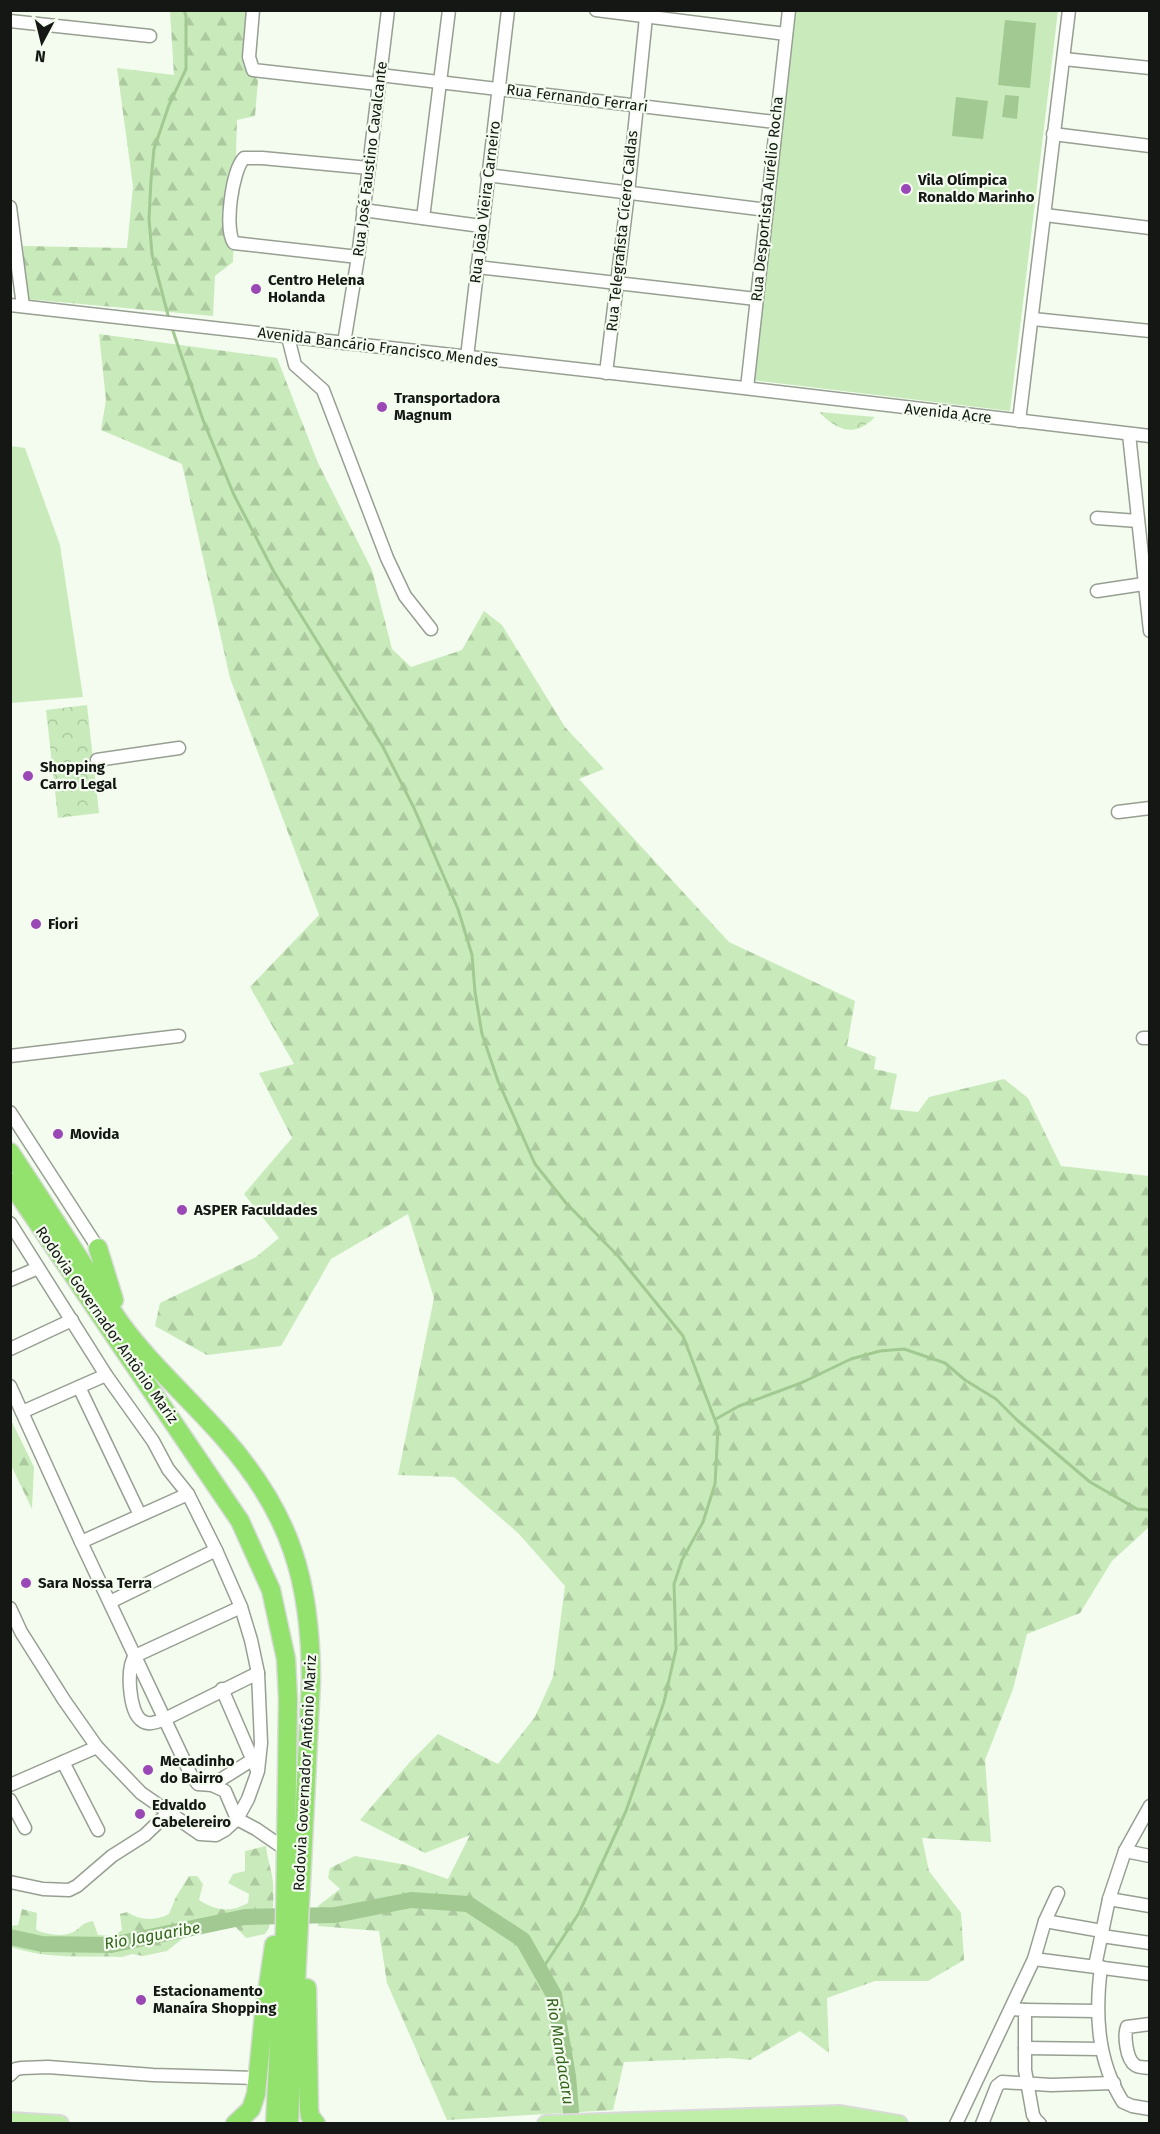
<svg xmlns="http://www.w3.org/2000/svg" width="1160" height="2134" viewBox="0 0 1160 2134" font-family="'Fira Sans',sans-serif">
  <defs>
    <pattern id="forest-firs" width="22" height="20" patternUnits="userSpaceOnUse" patternTransform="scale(1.5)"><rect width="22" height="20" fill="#c9ebbb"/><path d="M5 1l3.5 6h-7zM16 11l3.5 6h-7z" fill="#acc9a0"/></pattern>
    <pattern id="park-crowns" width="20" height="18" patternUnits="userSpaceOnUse" patternTransform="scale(1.5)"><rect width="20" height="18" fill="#c9ebbb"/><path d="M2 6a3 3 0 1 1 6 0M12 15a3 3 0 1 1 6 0" fill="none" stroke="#acc9a0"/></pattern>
  </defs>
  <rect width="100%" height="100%" fill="#f3fcef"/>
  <!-- green -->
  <g fill="#c9ebbb">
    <path d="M796,11H1058L1010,411L752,380Z"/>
    <path d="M11,446L25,448L60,545L83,697L11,703Z"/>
  </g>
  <!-- forest -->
  <g fill="url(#forest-firs)">
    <path d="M167,11H248L243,65L258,80L255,116L237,120L233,262L215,276L213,316L26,299L23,246L127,248L133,186L117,68L174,75L170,11Z"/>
    <path d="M99,334L277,358L318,463L372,570L392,649L411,667L462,650L484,611L502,625L565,727L604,769L579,779L729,942L855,1001L847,1046L876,1057L874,1069L897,1074L890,1109L918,1112L929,1097L1004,1079L1028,1098L1061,1166L1149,1176V1527L1112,1561L1080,1613L1027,1634L1013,1689L985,1760L991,1842L922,1838L929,1871L961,1913L964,1960L928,1981H875L827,1998L829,2053L800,2031L750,2060L730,2058L624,2062L613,2110L447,2120L387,1983L379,1931L318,1926V1906L340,1889L328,1878L330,1868L355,1856L407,1865L448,1879L470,1835L425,1853L360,1820L409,1763L438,1734L498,1764L535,1717L553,1677L565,1586L519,1534L454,1477L398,1475L434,1298L408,1214L331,1259L281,1346L207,1355L155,1326L160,1303L256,1257L279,1238L244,1194L292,1138L259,1073L294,1064L250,987L319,915L230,678L182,464L101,430L106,400Z"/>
    <path d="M11,1420L34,1467L32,1509L11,1465Z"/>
    <path d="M266,1846C267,1858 272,1871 273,1883C274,1898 274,1922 265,1934L246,1938L232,1923L192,1931L167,1951L143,1956L132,1954L122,1957C85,1956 46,1959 11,1947V1926L18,1925L22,1909L37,1913L36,1930C46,1934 61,1937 71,1933C80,1930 80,1923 93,1921L98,1935L113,1936L122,1930L120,1914L127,1912C140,1921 155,1921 169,1914L176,1897L189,1876H197L203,1884L199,1900C216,1911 230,1913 248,1903L249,1894L228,1883L233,1874L245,1871V1851Z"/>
  </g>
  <!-- park -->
  <g fill="url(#park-crowns)">
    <path d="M819,412L875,417C854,438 838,431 819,412Z"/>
    <path d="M87,705L99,813L58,818L46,710Z"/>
  </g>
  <!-- water -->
  <g fill="#a2c992">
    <path d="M1005,20L1036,23L1030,88L998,85Z"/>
    <path d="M1005,95L1019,96L1017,119L1002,117Z"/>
    <path d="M956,97L988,101L983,139L952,136Z"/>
  </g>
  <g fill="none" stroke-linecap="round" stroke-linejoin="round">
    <!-- stream -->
    <g stroke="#a2c992" stroke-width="3">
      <path d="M169,319L152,254L149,219L151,180L154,149L169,105L186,69V16L184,10"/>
      <path d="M173,331L203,420L234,495L274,572L383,747L414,808L458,909L472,955L475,992L482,1034L498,1081L535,1164L566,1203L619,1257L683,1336L718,1428L715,1484L703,1522L682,1560L674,1584L676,1649L664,1702L626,1811L579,1913L541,1971"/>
      <path d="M716,1419L739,1406L801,1383L851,1359L880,1351L904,1349L945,1363L965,1380L996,1399L1017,1420L1090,1482L1137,1509L1150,1510"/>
    </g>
    <!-- river -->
    <path stroke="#a2c992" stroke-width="16" d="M10,1937L42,1944L111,1945L245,1917L335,1915L411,1900L468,1904L523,1940L554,1995L568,2076L572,2124"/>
    <!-- minor casing -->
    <g stroke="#979f93" stroke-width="15">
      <g id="minor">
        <path d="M253,10L249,57L253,70L378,84"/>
        <path d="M596,10L786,34"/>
        <path d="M10,21L150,36"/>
        <path d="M1064,59L1150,68"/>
        <path d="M380,75L775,122"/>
        <path d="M1053,134L1150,146"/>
        <path d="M487,175L767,210"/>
        <path d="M10,207L23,306"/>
        <path d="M363,210L481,226"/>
        <path d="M1045,215L1150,228"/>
        <path d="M423,218L449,10"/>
        <path d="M358,257L234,243C224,229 232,171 244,158H262L369,168"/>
        <path d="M477,267L756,299"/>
        <path d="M10,305L744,388L1150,436"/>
        <path d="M1033,319L1150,331"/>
        <path d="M288,337L295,365L323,390L387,558L405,596L431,629"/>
        <path d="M344,343L358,257L388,10"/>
        <path d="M467,357L508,10"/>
        <path d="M606,373L628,193L646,17"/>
        <path d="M747,388L789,10"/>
        <path d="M1019,421L1069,10"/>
        <path d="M1129,434L1150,631"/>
        <path d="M1097,518L1138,521"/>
        <path d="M1097,591L1150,583"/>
        <path d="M97,760L179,748"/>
        <path d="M1118,812L1150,808"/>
        <path d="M1143,1038H1150"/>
        <path d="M10,1056L179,1036"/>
        <path d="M10,1112L98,1248"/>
        <path d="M10,1223L106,1375L153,1441L168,1469L188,1494L216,1550L241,1607L251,1640L258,1673L261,1743L258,1771L248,1799L237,1819L225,1830L216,1835L200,1834L141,1793L97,1747L64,1700L21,1632L10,1608"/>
        <path d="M10,1280L38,1268"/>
        <path d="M10,1349L72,1320"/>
        <path d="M10,1386L81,1542L191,1775L198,1784L212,1785L225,1791L237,1819"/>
        <path d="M79,1387L140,1515"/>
        <path d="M22,1412L106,1375"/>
        <path d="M81,1542L188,1494"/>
        <path d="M110,1602L216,1550"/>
        <path d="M135,1656C126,1667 129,1711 141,1720C148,1726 156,1722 163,1720L258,1673"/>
        <path d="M135,1656L241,1607"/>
        <path d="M222,1689L257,1770"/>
        <path d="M63,1762L98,1830"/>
        <path d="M10,1785L97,1747"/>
        <path d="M212,1785L252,1760"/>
        <path d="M10,1800L25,1828"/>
        <path d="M237,1819L256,1829L285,1849"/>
        <path d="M1125,1851L1150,1856"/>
        <path d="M10,1882L43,1889L69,1890L77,1886L112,1856L145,1835L168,1813"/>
        <path d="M1109,1899L1150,1906"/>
        <path d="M1045,1921L1102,1931"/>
        <path d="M1102,1936L1150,1943"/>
        <path d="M1034,1959L1150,1974"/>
        <path d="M1095,1966L1109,1899L1125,1851L1150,1806"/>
        <path d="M1101,1967C1095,2014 1097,2061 1123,2102L1132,2106L1150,2109"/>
        <path d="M1011,2009L1025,2010V2070L1033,2115L1036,2120L1040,2124"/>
        <path d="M1025,2010L1097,2011"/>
        <path d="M1150,2024L1127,2027C1124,2035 1126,2059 1135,2065C1138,2068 1145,2067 1150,2068"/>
        <path d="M1025,2048L1101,2049"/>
        <path d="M10,2075L16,2069L22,2068L48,2067L153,2075L258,2078"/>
        <path d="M956,2124L1034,1959L1045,1921L1058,1893"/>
        <path d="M982,2124L997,2086L1002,2082L1051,2085L1114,2083"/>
      </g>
    </g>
    <!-- major casing -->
    <g stroke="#d9dad9" stroke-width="20">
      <g id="major">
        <path d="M10,2121L60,2124"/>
        <path d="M546,2124L840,2114L899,2124"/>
      </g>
    </g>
    <!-- highway casing -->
    <g stroke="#d9dad9" stroke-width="21">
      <g id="highway">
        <path d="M10,1152C35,1190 60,1228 84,1266C97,1285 108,1306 121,1324C152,1366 191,1400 225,1439C291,1514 311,1582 311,1681L289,2124"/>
        <path d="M10,1182L240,1521L271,1590L286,1659L288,1699L285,1926L275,2124"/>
        <path d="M98,1248L114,1300"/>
        <path d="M307,1988L309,2109L310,2116L316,2124"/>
        <path d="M235,2124L251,2109L256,2094L264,2013L274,1945"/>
      </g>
    </g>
    <!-- minor -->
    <use href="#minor" stroke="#fff" stroke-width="12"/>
    <!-- major -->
    <use href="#major" stroke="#beeea7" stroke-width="16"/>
    <!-- highway -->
    <use href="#highway" stroke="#92e26d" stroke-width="18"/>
  </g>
  <!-- markers -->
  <g fill="#9b48b7" stroke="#f3fcef" stroke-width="2">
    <circle cx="906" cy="189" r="6"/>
    <circle cx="256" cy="289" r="6"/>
    <circle cx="382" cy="407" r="6"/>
    <circle cx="28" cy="776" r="6"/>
    <circle cx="36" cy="924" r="6"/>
    <circle cx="58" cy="1134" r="6"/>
    <circle cx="182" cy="1210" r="6"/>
    <circle cx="26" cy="1583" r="6"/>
    <circle cx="148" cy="1770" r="6"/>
    <circle cx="140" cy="1814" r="6"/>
    <circle cx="141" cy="2000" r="6"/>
  </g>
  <g text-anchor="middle" stroke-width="4.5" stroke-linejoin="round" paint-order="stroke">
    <!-- street labels -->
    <g font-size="15" fill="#141713" stroke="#f3fcef">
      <text transform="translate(577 98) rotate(7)" y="5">Rua Fernando Ferrari</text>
      <text transform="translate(370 159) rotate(-83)" y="5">Rua José Faustino Cavalcante</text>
      <text transform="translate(767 199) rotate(-84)" y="5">Rua Desportista Aurélio Rocha</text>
      <text transform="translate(485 202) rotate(-83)" y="5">Rua João Vieira Carneiro</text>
      <text transform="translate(622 231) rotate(-84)" y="5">Rua Telegrafista Cícero Caldas</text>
      <text transform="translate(378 347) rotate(7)" y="5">Avenida Bancário Francisco Mendes</text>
      <text transform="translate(948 413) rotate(6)" y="5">Avenida Acre</text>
      <text transform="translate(107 1325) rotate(55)" y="5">Rodovia Governador Antônio Mariz</text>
      <text transform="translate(305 1773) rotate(-87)" y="5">Rodovia Governador Antônio Mariz</text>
    </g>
    <!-- poi labels -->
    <g font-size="15" font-weight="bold" fill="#141713" stroke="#f3fcef" text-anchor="start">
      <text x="918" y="185">Vila Olímpica<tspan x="918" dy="17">Ronaldo Marinho</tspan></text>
      <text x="268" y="285">Centro Helena<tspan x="268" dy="17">Holanda</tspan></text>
      <text x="394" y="403">Transportadora<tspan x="394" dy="17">Magnum</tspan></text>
      <text x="40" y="772">Shopping<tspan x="40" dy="17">Carro Legal</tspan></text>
      <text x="48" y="929">Fiori</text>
      <text x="70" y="1139">Movida</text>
      <text x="194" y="1215">ASPER Faculdades</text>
      <text x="38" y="1588">Sara Nossa Terra</text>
      <text x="160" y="1766">Mecadinho<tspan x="160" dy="17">do Bairro</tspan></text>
      <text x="152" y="1810">Edvaldo<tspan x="152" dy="17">Cabelereiro</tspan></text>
      <text x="153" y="1996">Estacionamento<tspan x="153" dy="17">Manaíra Shopping</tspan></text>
    </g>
    <!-- water labels -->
    <g font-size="16" font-style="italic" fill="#34641b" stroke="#f3fcef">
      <text transform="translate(152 1935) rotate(-10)" y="6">Rio Jaguaribe</text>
      <text transform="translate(561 2051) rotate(81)" y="6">Rio Mandacaru</text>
    </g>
  </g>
  <!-- border -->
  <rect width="1160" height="2134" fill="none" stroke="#141713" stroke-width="24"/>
  <!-- north arrow -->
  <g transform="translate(42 42) rotate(187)" stroke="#f3fcef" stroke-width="4.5" paint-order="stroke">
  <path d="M0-4.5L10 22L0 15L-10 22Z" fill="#141713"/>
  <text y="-9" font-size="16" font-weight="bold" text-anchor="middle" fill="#141713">N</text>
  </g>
</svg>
